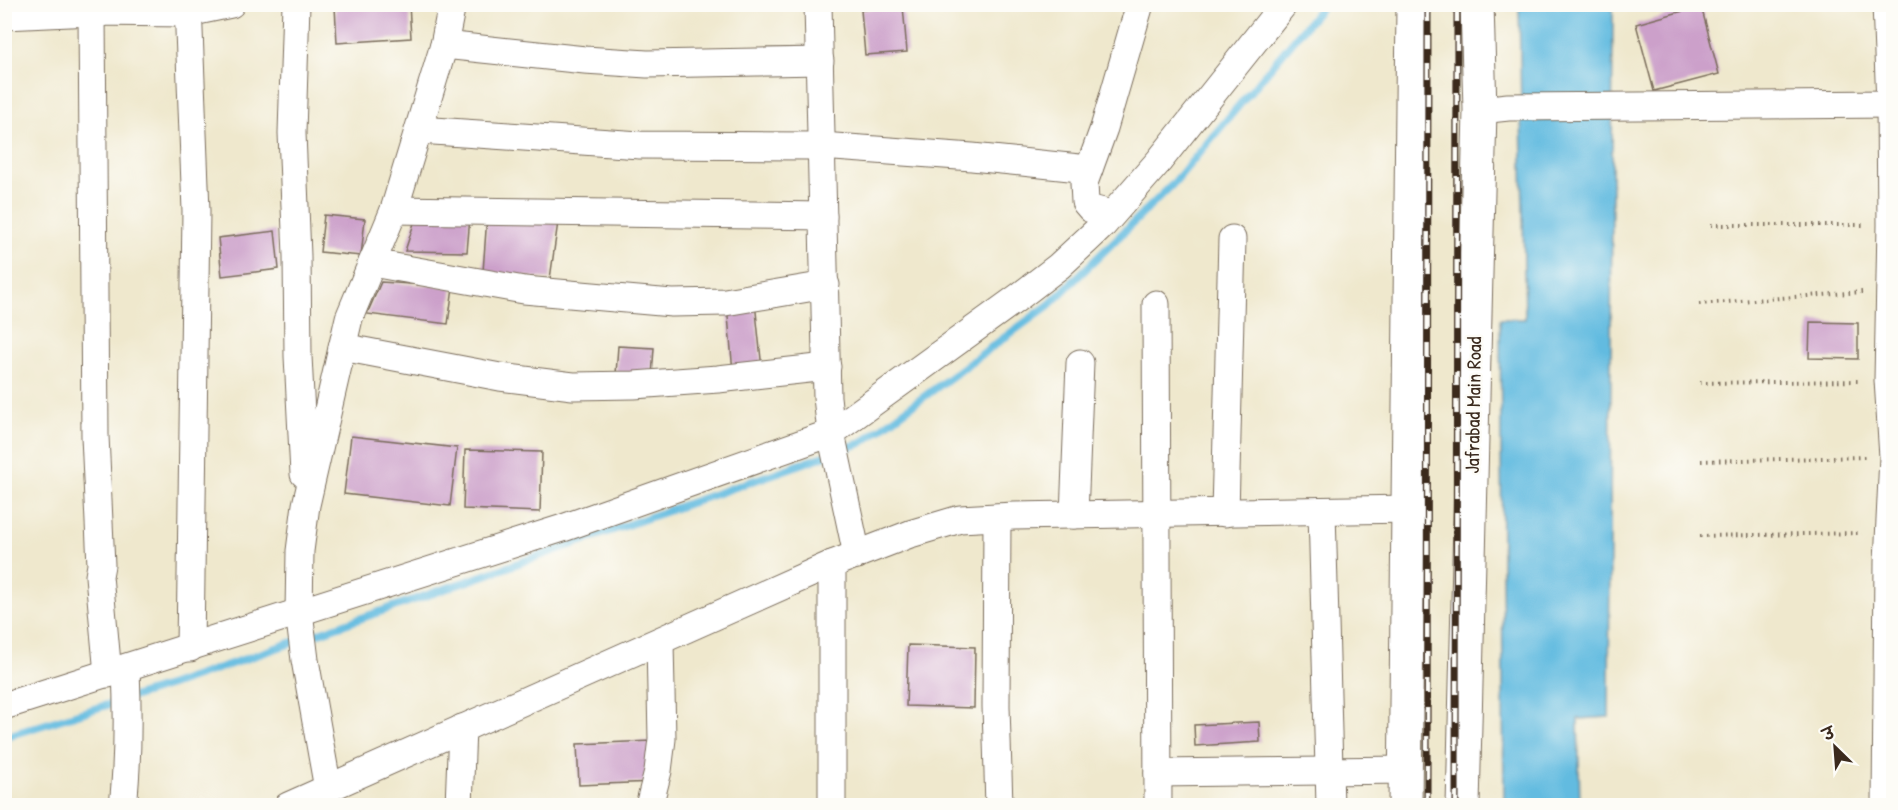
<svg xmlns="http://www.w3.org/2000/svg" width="1898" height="810" viewBox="0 0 1898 810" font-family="'Patrick Hand','Playpen Sans Deva',sans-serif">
  <rect width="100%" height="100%" fill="#fdfcf7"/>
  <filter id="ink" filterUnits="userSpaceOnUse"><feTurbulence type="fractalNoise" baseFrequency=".0167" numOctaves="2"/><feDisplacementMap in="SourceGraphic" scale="12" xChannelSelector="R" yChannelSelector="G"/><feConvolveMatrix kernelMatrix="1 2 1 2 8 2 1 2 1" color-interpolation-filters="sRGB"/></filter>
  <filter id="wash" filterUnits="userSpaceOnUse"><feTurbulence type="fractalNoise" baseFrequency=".008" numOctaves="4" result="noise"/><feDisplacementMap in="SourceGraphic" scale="24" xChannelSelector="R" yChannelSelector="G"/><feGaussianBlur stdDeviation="1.35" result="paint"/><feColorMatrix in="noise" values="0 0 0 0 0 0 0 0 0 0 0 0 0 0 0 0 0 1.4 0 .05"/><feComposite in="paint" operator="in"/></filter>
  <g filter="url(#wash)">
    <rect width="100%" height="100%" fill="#efe8cd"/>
    <!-- water -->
    <path fill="#62bbe0" stroke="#4e727f" stroke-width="1.5" d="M1519,5H1613L1609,717L1578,719L1580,805H1504L1500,319H1525Z"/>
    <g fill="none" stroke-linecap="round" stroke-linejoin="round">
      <!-- stream -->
      <path stroke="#62bbe0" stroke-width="8" d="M4,737L171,685L861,443L1049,305L1173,184L1324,4"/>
    </g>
    <g id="blocks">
      <!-- building -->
      <g fill="#cca0ca">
        <path d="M384,4H409L411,38L337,43L335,7Z"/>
        <path d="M903,6L907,52L865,55L861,10Z"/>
        <path d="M1701,6L1719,74L1654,91L1636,24Z"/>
        <path d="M417,214L470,217L467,252L405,251Z"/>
        <path d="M324,215L365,219L361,256L320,252Z"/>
        <path d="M487,216L558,222L550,279L483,272Z"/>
        <path d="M275,231L279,269L222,276L218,238Z"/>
        <path d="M381,282L453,287L448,324L367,314Z"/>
        <path d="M755,302L762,369L733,372L727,305Z"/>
        <path d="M1810,322L1858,323V359L1809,358Z"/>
        <path d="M618,346L654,348L652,376L616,374Z"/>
        <path d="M351,436L457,448L450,506L344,494Z"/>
        <path d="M465,450L542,452L540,512L463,509Z"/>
        <path d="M908,645L975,647L974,708L906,706Z"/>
        <path d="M1259,722L1260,742L1195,746L1194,725Z"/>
        <path d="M652,741L654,782L579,785L577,744Z"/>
      </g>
    </g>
  </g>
  <g filter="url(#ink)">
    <use href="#blocks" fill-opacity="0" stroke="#7a6c5b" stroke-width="1.5"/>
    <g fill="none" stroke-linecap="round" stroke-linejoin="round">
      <!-- minor casing -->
      <g stroke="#7a6c5b" stroke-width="29">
        <g id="minor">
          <path d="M188,4L196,211L190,648"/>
          <path d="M296,4L292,133L297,256L298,356L304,474"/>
          <path d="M818,4L827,397L831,433L857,555"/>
          <path d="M92,12L95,436L101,565L99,576L108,674"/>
          <path d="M4,16L92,12L188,13L231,4"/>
          <path d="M444,45L585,60L647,64L820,61"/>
          <path d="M1480,110L1508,107L1894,104"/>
          <path d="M419,130L640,145L821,146L972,157L1089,169"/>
          <path d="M394,210L823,216"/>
          <path d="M1112,214L1091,209L1085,202L1084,183L1104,128L1140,4"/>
          <path d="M372,263L524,290L672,303L725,302L826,285"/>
          <path d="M1156,304L1158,806"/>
          <path d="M342,347L500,377L573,386L634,385L718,379L827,367"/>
          <path d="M1322,511L1330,806"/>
          <path d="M1225,513L1232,239"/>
          <path d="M1074,515L1080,363"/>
          <path d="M997,517L996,706L999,806"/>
          <path d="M832,564V806"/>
          <path d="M4,706L563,528L831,433L1020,296L1059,266L1087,240L1103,225L1159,161L1284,4"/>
          <path d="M1158,773L1405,770"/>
          <path d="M328,789L305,660L299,612L300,551L306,505L349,318L394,210L444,45L452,4"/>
          <path d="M123,806C128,760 128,715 126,669"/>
          <path d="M288,806L832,564L910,534L960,519L1014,516L1409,509"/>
          <path d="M459,806L462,728"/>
          <path d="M649,806L658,771L662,739L660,642"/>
          <path d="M1886,806L1888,562L1893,457L1888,380L1891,225L1890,104L1886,4"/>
        </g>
      </g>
      <!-- major casing -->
      <g stroke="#7a6c5b" stroke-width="35">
        <g id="major">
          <path d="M1405,806L1413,4"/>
          <path d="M1463,806L1480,110L1477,4"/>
        </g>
      </g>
      <!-- path -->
      <g stroke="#7a6c5b" stroke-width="4" stroke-dasharray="1.5 4.5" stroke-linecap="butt">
        <path d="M1711,225H1864"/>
        <path d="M1699,304L1862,292"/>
        <path d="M1700,383L1860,381"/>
        <path d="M1701,461L1865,457"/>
        <path d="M1700,536L1862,533"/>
      </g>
      <!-- minor -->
      <use href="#minor" stroke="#fff" stroke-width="27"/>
      <!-- major -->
      <use href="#major" stroke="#fff" stroke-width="33"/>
      <!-- rail casing -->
      <g stroke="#3b2a1e" stroke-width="7">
        <g id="rail">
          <path d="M1427,806L1428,4"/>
          <path d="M1456,806L1457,4"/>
        </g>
      </g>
      <!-- rail -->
      <use href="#rail" stroke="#fdfcf7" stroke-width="4.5" stroke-dasharray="14" stroke-linecap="butt"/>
    </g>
  </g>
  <g text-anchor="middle" stroke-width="5" stroke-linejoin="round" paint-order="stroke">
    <!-- street labels -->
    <g font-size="20" fill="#3b2a1e" stroke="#fdfcf7">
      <text transform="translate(1473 405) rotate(-89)" y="7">Jafrabad Main Road</text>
    </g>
  </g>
  <!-- margin -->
  <rect width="1898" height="810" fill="none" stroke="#fdfcf7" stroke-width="24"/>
  <!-- north arrow -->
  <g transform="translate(1835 747) rotate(335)" stroke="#fdfcf7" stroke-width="4.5" paint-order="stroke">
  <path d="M0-4.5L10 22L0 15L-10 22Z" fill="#3b2a1e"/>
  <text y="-9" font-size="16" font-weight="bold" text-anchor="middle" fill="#3b2a1e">उ</text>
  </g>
</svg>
